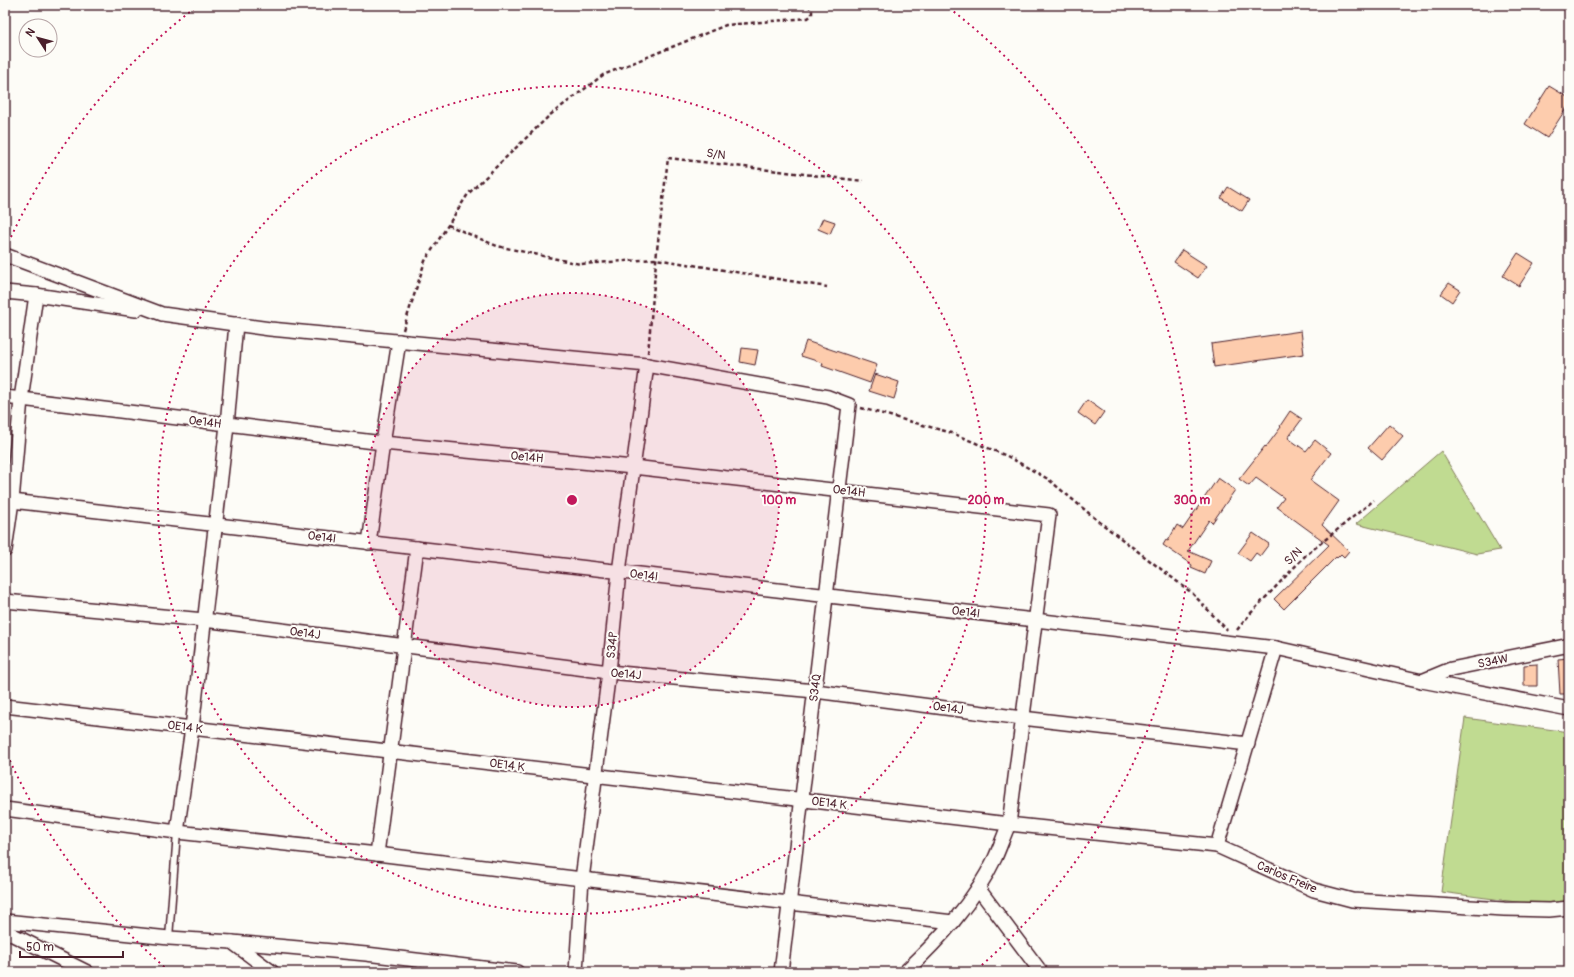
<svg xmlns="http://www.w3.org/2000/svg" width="1574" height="977" viewBox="0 0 1574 977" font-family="Pangolin,sans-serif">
  <rect width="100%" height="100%" fill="#fdfcf7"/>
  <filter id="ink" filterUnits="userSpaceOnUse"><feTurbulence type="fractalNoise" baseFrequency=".025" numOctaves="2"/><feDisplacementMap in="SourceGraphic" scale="8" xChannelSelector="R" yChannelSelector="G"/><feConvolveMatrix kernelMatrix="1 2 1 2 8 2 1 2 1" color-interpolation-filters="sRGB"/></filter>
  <g filter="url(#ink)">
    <!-- green -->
    <g fill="#c0db91" stroke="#857d5e">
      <path d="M1441,451L1500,550L1477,554L1356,524Z"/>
      <path d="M1465,718L1569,732V909L1441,892Z"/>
    </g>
    <!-- building -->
    <g fill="#fdccad" stroke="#4a1f2b">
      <path d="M1549,86L1569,98V104L1547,138L1525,124Z"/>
      <path d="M1228,187L1249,200L1242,211L1221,198Z"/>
      <path d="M823,218L835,222L830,234L818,229Z"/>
      <path d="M1182,250L1207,266L1198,278L1174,262Z"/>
      <path d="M1518,253L1534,263L1519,286L1503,276Z"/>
      <path d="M1449,283L1460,290L1452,302L1441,294Z"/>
      <path d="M1301,331L1304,354L1214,367L1211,344Z"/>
      <path d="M806,341L877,365L870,383L822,366L823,363L801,356Z"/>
      <path d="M742,348L758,350L755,365L740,362Z"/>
      <path d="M875,374L899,382L894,399L869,391Z"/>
      <path d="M1087,400L1104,412L1095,425L1078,413Z"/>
      <path d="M1290,411L1302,419L1288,438L1306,451L1315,440L1331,453L1310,480L1339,501L1322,525L1349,551L1344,557L1341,554L1337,558L1336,557L1284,609L1274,599L1329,545L1277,507L1284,498L1256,478L1249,486L1239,479L1265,446L1266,447L1281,427L1280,426Z"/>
      <path d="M1389,424L1403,436L1382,460L1368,448Z"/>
      <path d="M1218,478L1235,490L1212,523L1209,520L1188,551L1211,561L1205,574L1191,568L1192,565L1163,545L1166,540L1168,541L1177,525L1183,529Z"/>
      <path d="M1253,533L1269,544L1260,556L1256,553L1250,561L1238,553Z"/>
      <path d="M1569,658V694H1560L1558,659Z"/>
      <path d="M1537,664V686H1524V665Z"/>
    </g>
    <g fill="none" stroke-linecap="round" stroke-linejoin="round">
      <!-- lane casing -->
      <g stroke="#4a1f2b" stroke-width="9">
        <path id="lane" d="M169,938L177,832"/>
      </g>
      <!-- street casing -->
      <g stroke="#4a1f2b" stroke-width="16">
        <g id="street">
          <path d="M5,255L162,314L270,329L647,365L828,397L849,405L781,972"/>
          <path d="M5,292L36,295L136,310"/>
          <path d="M5,397L383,443L633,467L1049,515L1009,824C1004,835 1000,847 995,858C974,902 940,939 905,972"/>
          <path d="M12,501L1276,648L1422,681L1569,709"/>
          <path d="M369,543L383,443L399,341"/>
          <path d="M5,550L12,501L21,399L36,295"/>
          <path d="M5,601L204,620L609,672L815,691L1022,718L1248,744"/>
          <path d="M1422,681L1451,669L1565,646"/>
          <path d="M5,706L1009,824L1217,846L1314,890L1352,900L1504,909L1549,910L1569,908"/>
          <path d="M5,809L177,832L377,854L582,879L953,922"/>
          <path d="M177,832L192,728L227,425L236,324"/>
          <path d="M1217,846L1276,648"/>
          <path d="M377,854L417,548"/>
          <path d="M978,888L1041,972"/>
          <path d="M5,921L169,938L232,942L366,954L517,972"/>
          <path d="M5,931L87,972"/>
          <path d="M232,942L272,972"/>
          <path d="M576,972L582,879L609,672L619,572L647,365"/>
        </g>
      </g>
      <!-- path -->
      <g stroke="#4a1f2b" stroke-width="2.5" stroke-dasharray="4 3" stroke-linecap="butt">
        <path d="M448,225L497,246L580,264L656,259L827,287"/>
        <path d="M403,330L425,261L468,194L550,115L603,75L726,25L808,18L812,15V10L808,5"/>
        <path d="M648,353L657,250L668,158L863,181"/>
        <path d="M861,408L952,433L1007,456L1048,479L1097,520L1192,593L1227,630"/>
        <path d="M1237,630L1250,614L1305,556L1374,500"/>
      </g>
      <!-- lane -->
      <use href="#lane" stroke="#fdfcf7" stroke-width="6"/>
      <!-- street -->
      <use href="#street" stroke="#fdfcf7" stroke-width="13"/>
    </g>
  </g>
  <!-- distance rings -->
  <circle cx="572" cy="500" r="207" fill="#c2185b" fill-opacity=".12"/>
  <g fill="none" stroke="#c2185b" stroke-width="2" stroke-dasharray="2 4">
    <circle cx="572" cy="500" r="207"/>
    <circle cx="572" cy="500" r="414"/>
    <path d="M169 971A620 620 0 0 1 6 752M6 248A620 620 0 0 1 195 8M949 8A620 620 0 0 1 975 971"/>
  </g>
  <g text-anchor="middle" stroke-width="4" stroke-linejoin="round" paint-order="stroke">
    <!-- street labels -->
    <g font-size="12" fill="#4a1f2b" stroke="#fdfcf7">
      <text transform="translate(716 154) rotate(7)" y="4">S/N</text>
      <text transform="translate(205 422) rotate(7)" y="4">Oe14H</text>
      <text transform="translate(527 457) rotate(5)" y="4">Oe14H</text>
      <text transform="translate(849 491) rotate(7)" y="4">Oe14H</text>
      <text transform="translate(322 537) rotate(7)" y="4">Oe14I</text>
      <text transform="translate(1293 556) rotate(-45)" y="4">S/N</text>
      <text transform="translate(644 575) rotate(7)" y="4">Oe14I</text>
      <text transform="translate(966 612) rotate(7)" y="4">Oe14I</text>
      <text transform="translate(305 633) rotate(7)" y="4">Oe14J</text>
      <text transform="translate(612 645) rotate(-84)" y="4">S34P</text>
      <text transform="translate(1493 661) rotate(-11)" y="4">S34W</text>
      <text transform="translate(626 674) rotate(5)" y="4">Oe14J</text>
      <text transform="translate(815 688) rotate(-83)" y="4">S34Q</text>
      <text transform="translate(948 708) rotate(8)" y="4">Oe14J</text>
      <text transform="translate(185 727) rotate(7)" y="4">OE14 K</text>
      <text transform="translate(507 765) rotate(7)" y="4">OE14 K</text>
      <text transform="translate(829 803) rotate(7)" y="4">OE14 K</text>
      <text transform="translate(1287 877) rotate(23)" y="4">Carlos Freire</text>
    </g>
  </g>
  <circle cx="572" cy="500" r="6" fill="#c2185b" stroke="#fdfcf7" stroke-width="2"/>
  <g font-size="12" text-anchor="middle" font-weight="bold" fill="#c2185b" stroke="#fdfcf7" stroke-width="4" stroke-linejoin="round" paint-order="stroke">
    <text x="779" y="504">100 m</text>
    <text x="986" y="504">200 m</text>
    <text x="1192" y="504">300 m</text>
  </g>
  <!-- margin -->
  <rect width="1574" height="977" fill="none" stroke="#fdfcf7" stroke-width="20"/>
  <rect x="10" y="10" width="1554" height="957" fill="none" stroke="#4a1f2b" stroke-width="1.5" filter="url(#ink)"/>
  <!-- north arrow -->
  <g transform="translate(38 38) rotate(306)"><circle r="19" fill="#fdfcf7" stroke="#b5a4a5"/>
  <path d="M0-3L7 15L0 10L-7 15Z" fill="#4a1f2b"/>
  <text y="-6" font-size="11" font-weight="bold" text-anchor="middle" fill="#4a1f2b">N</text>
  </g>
  <!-- scale -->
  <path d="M20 951v6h103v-6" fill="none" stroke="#4a1f2b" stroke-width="2"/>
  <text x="26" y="951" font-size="12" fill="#4a1f2b" stroke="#fdfcf7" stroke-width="3" paint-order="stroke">50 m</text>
</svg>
